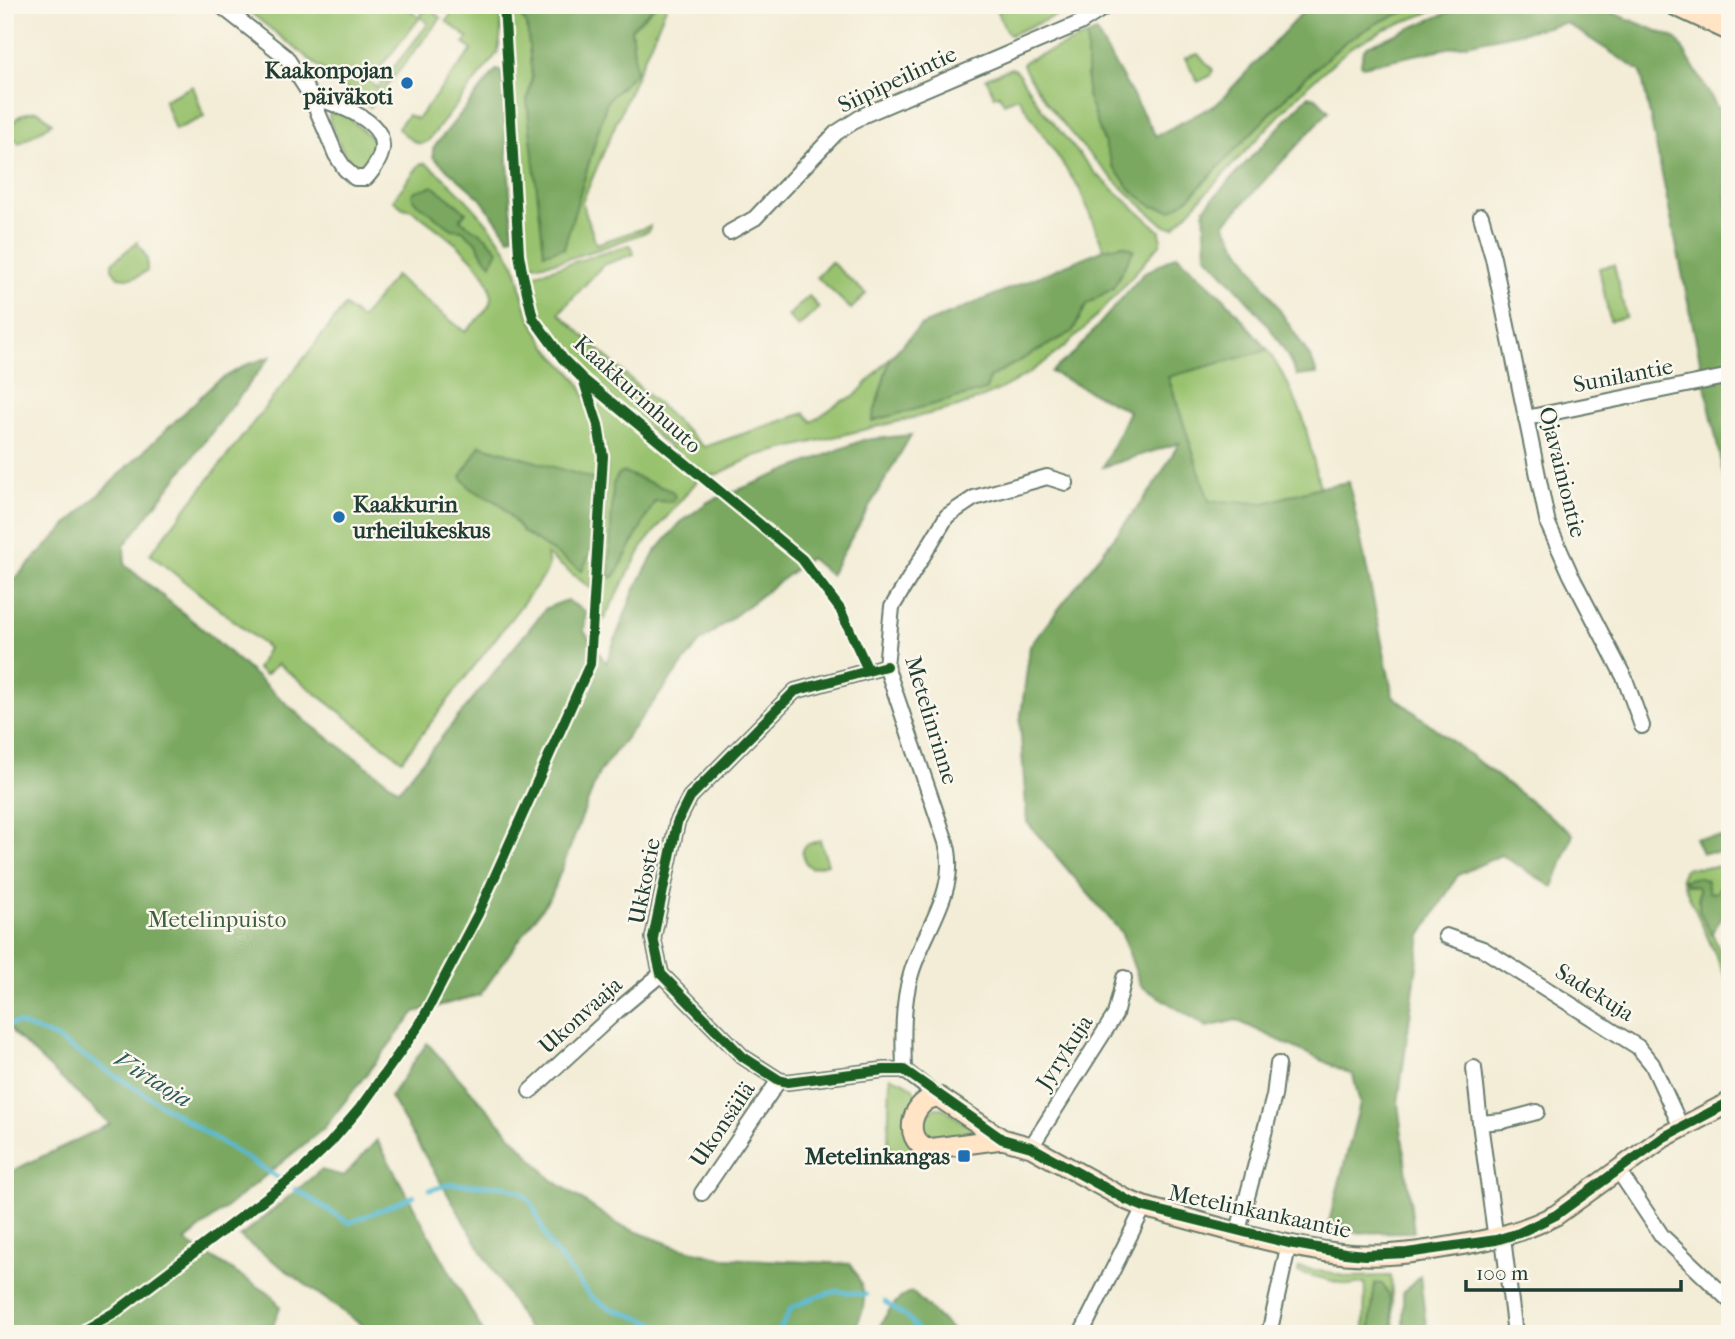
<svg xmlns="http://www.w3.org/2000/svg" width="1735" height="1339" viewBox="0 0 1735 1339" font-family="'IM FELL French Canon',serif">
  <rect width="100%" height="100%" fill="#fbf7ec"/>
  <filter id="ink" filterUnits="userSpaceOnUse"><feTurbulence type="fractalNoise" baseFrequency=".0143" numOctaves="2"/><feDisplacementMap in="SourceGraphic" scale="14" xChannelSelector="R" yChannelSelector="G"/><feConvolveMatrix kernelMatrix="1 2 1 2 8 2 1 2 1" color-interpolation-filters="sRGB"/></filter>
  <filter id="wash" filterUnits="userSpaceOnUse"><feTurbulence type="fractalNoise" baseFrequency=".00686" numOctaves="4" result="noise"/><feDisplacementMap in="SourceGraphic" scale="28" xChannelSelector="R" yChannelSelector="G"/><feGaussianBlur stdDeviation="1.57" result="paint"/><feColorMatrix in="noise" values="0 0 0 0 0 0 0 0 0 0 0 0 0 0 0 0 0 1.4 0 .05"/><feComposite in="paint" operator="in"/></filter>
  <g filter="url(#wash)">
    <rect width="100%" height="100%" fill="#f3edd7"/>
    <!-- green -->
    <g fill="#99c26e" stroke="#5c8051" stroke-width="2">
      <path d="M404,5L420,18L369,81L377,88L428,24L421,17L422,12L429,8L441,18L370,107L242,6Z"/>
      <path d="M458,5H500L501,32L498,52L428,141C417,149 408,136 398,129V127L408,115L417,119L472,50L464,43L468,38L446,21Z"/>
      <path d="M509,5H517V10L527,24L532,77L527,102L564,248L607,101L636,72L631,29L656,5H667L582,202L596,244L650,226L649,231C625,239 543,273 523,263Z"/>
      <path d="M994,5H1081L1010,35L1006,31Z"/>
      <path d="M1423,5H1449L1385,29L1351,47L1308,85L1174,227L1165,226C1120,188 1080,149 1046,101C1038,90 1028,78 1023,65L1025,61L1087,36V96L1187,200L1302,81L1345,42L1381,21Z"/>
      <path d="M1198,54L1213,70L1210,76L1198,82L1185,58Z"/>
      <path d="M1011,68L1016,70L1043,111L1094,172L1160,231L1161,243C1096,317 1056,373 958,407L755,456L718,474L705,476C683,461 663,441 643,424C594,383 541,346 526,280L529,276L629,245L632,247L634,254L603,265L559,313L704,447L805,413L812,422L840,402L854,397L890,358L872,420L990,377L1072,332L1087,304L1113,288L1123,245L1104,249L1080,190L1018,97L1004,103L999,94L994,96L986,78Z"/>
      <path d="M193,86L204,117L175,130L164,100Z"/>
      <path d="M35,111L40,112L52,123L19,144C3,125 15,115 35,111Z"/>
      <path d="M332,111L346,115L376,142V149L367,164L354,167L342,150L330,123L329,116Z"/>
      <path d="M425,163C453,182 502,235 515,266C522,282 521,301 530,317C536,329 543,342 552,353C560,363 574,373 580,385C610,449 597,521 592,589L546,554L549,564L546,573L402,760L278,664L265,675L257,669L268,648L150,554L345,306L361,319L395,276L465,332C473,324 486,313 490,303C500,269 434,227 412,210L403,208L393,200L420,164Z"/>
      <path d="M137,242L147,258V270C137,279 131,279 118,277L112,269V263Z"/>
      <path d="M831,262L866,294L851,309L817,277Z"/>
      <path d="M1614,265L1626,317L1610,321L1599,268Z"/>
      <path d="M809,296L819,308L798,327L788,316Z"/>
      <path d="M1268,350L1287,382L1303,417L1320,487L1265,503L1209,501L1168,376Z"/>
      <path d="M594,395L697,481L644,544L598,630L607,455L593,397Z"/>
      <path d="M820,840L828,864L811,868L805,862L802,850L806,845Z"/>
      <path d="M1730,866V871L1716,893L1709,892L1706,880L1687,884L1696,886L1699,889L1698,900L1730,975V987L1681,878L1685,869L1690,868Z"/>
      <path d="M890,1077C900,1080 910,1082 915,1092L921,1154L918,1155L894,1152L888,1145Z"/>
      <path d="M935,1108H943L978,1133L929,1139L923,1134L919,1126L923,1118Z"/>
      <path d="M1299,1267L1349,1277L1391,1276L1394,1333L1389,1294L1375,1284L1369,1334H1364L1365,1283L1348,1285L1298,1272Z"/>
    </g>
    <!-- forest -->
    <g fill="#7aa861" stroke="#4c724a" stroke-width="2">
      <path d="M517,5H656L631,29L636,72L607,101L564,248L544,253L527,102L532,77L527,25L517,10Z"/>
      <path d="M1309,5H1423L1381,21L1345,42L1301,81L1187,200L1171,210L1152,206L1132,191L1113,167L1087,95V36L1096,32L1156,136L1217,104Z"/>
      <path d="M1466,5H1594L1677,39L1720,112L1730,237V507L1641,72L1566,23L1363,66L1361,64L1363,51L1367,46Z"/>
      <path d="M496,70L502,71L513,236L509,238L480,198L433,157V148Z"/>
      <path d="M1308,96L1316,98L1329,111L1224,224L1312,360L1317,374L1297,376C1278,329 1240,292 1206,255L1204,208Z"/>
      <path d="M433,186L466,212L460,220L486,237L498,250L491,264L480,251L478,244L462,230L452,229L414,201L412,195L415,191Z"/>
      <path d="M1123,245L1134,249L1113,288L1087,304L1072,332L990,377L986,390L872,421L890,358L920,326L1104,249Z"/>
      <path d="M1177,255L1225,299L1268,350L1168,377L1209,501L1265,503L1320,487L1349,482L1393,696L1573,834L1553,887L1501,855L1458,875L1421,936L1398,1103L1414,1232L1326,1233L1360,1104L1353,1075L1236,1020L1207,1027L1141,986L1121,932L1027,822L1020,723L1030,646L1154,486L1179,443L1103,467L1129,411L1051,372L1075,352L1143,274Z"/>
      <path d="M270,357L124,546L125,565L211,636L307,722L399,790L546,608L567,600L586,612L584,631L606,663L634,591L655,552L680,523L708,502L863,440L911,435L830,575L810,558L699,643L599,773L552,894L480,995L415,1012L324,1128L185,1241L273,1296L280,1307L270,1334H5V1182L14,1170L110,1124L15,1035L5,1021V589L69,523L216,382L246,365Z"/>
      <path d="M480,445L594,479L593,547L582,571L523,532L500,504L471,489L461,477Z"/>
      <path d="M623,472L672,491L675,497L672,502L655,501L615,576L611,578L609,574L613,484L618,475Z"/>
      <path d="M1730,837V852L1702,853L1695,838Z"/>
      <path d="M1730,871V904L1711,934L1699,910V889L1696,886L1687,884L1684,880L1697,877L1706,880L1709,892L1716,893Z"/>
      <path d="M427,1043L551,1179L619,1225L674,1246L724,1258L851,1264C868,1296 868,1300 853,1334H531L390,1097Z"/>
      <path d="M377,1140L484,1334H374L240,1237L321,1170L344,1176Z"/>
      <path d="M1420,1276L1427,1334H1403V1293Z"/>
      <path d="M1375,1283L1382,1284L1389,1294L1394,1334H1369Z"/>
      <path d="M912,1292L956,1334H876C883,1319 895,1296 912,1292Z"/>
    </g>
    <g fill="none" stroke-linecap="round" stroke-linejoin="round">
      <!-- stream -->
      <g stroke="#56b9d4" stroke-width="4.5">
        <path d="M5,1026L17,1023L52,1036L278,1178"/>
        <path d="M295,1189L349,1223L414,1196"/>
        <path d="M430,1190L451,1184L505,1186L522,1193L532,1203L549,1244L591,1297L609,1308L651,1322L674,1334"/>
        <path d="M885,1302L910,1320L920,1334"/>
        <path d="M778,1334L791,1308L815,1297L837,1291L866,1295"/>
      </g>
    </g>
  </g>
  <g filter="url(#ink)">
    <g fill="none" stroke-linecap="round" stroke-linejoin="round">
      <!-- street casing -->
      <g stroke="#697b6d" stroke-width="18">
        <g id="street">
          <path d="M220,5L286,57L311,96L336,155L345,169L355,178H366C411,128 351,110 311,96"/>
          <path d="M1481,216L1493,258L1548,524L1571,575L1625,679L1642,726"/>
          <path d="M730,232L755,218L836,133L864,115L1080,23L1108,5"/>
          <path d="M1526,418L1730,376"/>
          <path d="M886,666L795,691L690,797L677,823L653,938L661,974L743,1057L779,1080L787,1082L884,1070H904L939,1097"/>
          <path d="M1446,936L1483,949L1638,1047L1652,1064L1681,1127"/>
          <path d="M1474,1068L1480,1123"/>
          <path d="M904,1070C903,1039 902,1004 911,974C924,929 960,890 946,842L886,666L892,607L947,516L974,498L1047,477L1066,483"/>
          <path d="M530,1091L617,1011L661,974"/>
          <path d="M1031,1147L1115,1015L1124,978"/>
          <path d="M1618,1170L1662,1236L1730,1301"/>
          <path d="M702,1193L779,1080"/>
          <path d="M1238,1231L1274,1096L1278,1064"/>
          <path d="M1503,1238L1515,1334"/>
          <path d="M1496,1240L1480,1123L1503,1121L1537,1112"/>
          <path d="M1081,1334L1144,1207"/>
          <path d="M1269,1334L1289,1243"/>
        </g>
      </g>
      <!-- secondary casing -->
      <g stroke="#697b6d" stroke-width="23">
        <g id="secondary">
          <path d="M1674,5L1730,31"/>
          <path d="M1692,9L1730,11"/>
          <path d="M1002,1139L928,1149C900,1139 913,1097 939,1097L1002,1139L1031,1147L1127,1200L1144,1207C1211,1224 1295,1253 1364,1255C1394,1256 1425,1251 1454,1246C1491,1240 1523,1232 1556,1215L1664,1137L1730,1102"/>
        </g>
      </g>
      <!-- street -->
      <use href="#street" stroke="#fff" stroke-width="14"/>
      <!-- secondary -->
      <use href="#secondary" stroke="#ffe4c6" stroke-width="19"/>
      <!-- cycleway casing -->
      <g stroke="#fbf7ec" stroke-width="15">
        <g id="cycleway">
          <path d="M504,5L519,254L522,271L533,318L563,359L583,379L802,559L840,609L868,670"/>
          <path d="M886,666L795,691L690,797L677,823L653,938L661,974L743,1057L779,1080L787,1082L884,1070H904L1002,1139L1031,1147L1127,1200L1144,1207L1289,1243L1345,1253L1365,1255L1407,1253L1496,1240L1519,1233L1556,1215L1664,1137L1730,1102"/>
          <path d="M77,1334L117,1311L300,1172L330,1143L360,1108L420,1024L478,914L590,664L603,456L598,425L583,379"/>
        </g>
      </g>
      <!-- cycleway -->
      <use href="#cycleway" stroke="#1b5e20" stroke-width="10"/>
    </g>
  </g>
  <!-- markers -->
  <g fill="#1f6fb2" stroke="#fbf7ec" stroke-width="2.5">
    <circle cx="407" cy="83" r="7"/>
    <circle cx="339" cy="517" r="7"/>
    <rect x="957" y="1149" width="14" height="14" rx="3.5"/>
  </g>
  <g text-anchor="middle" stroke-width="5" stroke-linejoin="round" paint-order="stroke">
    <!-- poi labels -->
    <g font-size="23" font-weight="bold" fill="#1f3d34" stroke="#fbf7ec" text-anchor="end">
      <text x="393" y="78">Kaakonpojan<tspan x="393" dy="26">päiväkoti</tspan></text>
      <text x="353" y="512" text-anchor="start">Kaakkurin<tspan x="353" dy="26">urheilukeskus</tspan></text>
      <text x="950" y="1164">Metelinkangas</text>
    </g>
    <!-- street labels -->
    <g font-size="23" fill="#1f3d34" stroke="#fbf7ec">
      <text transform="translate(897 79) rotate(-25)" y="8">Siipipeilintie</text>
      <text transform="translate(1623 375) rotate(-11)" y="8">Sunilantie</text>
      <text transform="translate(638 394) rotate(42)" y="8">Kaakkurinhuuto</text>
      <text transform="translate(1563 472) rotate(76)" y="8">Ojavainiontie</text>
      <text transform="translate(932 720) rotate(73)" y="8">Metelinrinne</text>
      <text transform="translate(644 881) rotate(-79)" y="8">Ukkostie</text>
      <text transform="translate(1595 992) rotate(32)" y="8">Sadekuja</text>
      <text transform="translate(580 1015) rotate(-42)" y="8">Ukonvaaja</text>
      <text transform="translate(1064 1052) rotate(-57)" y="8">Jyrykuja</text>
      <text transform="translate(722 1124) rotate(-56)" y="8">Ukonsäilä</text>
      <text transform="translate(1260 1211) rotate(12)" y="8">Metelinkankaantie</text>
    </g>
    <!-- park labels -->
    <g font-size="23" fill="#3e5e42" stroke="#fbf7ec">
      <text x="217" y="927">Metelinpuisto</text>
    </g>
    <!-- water labels -->
    <g font-size="24" font-style="italic" fill="#2d5c5c" stroke="#fbf7ec">
      <text transform="translate(153 1079) rotate(32)" y="8">Virtaoja</text>
    </g>
  </g>
  <!-- margin -->
  <rect width="1735" height="1339" fill="none" stroke="#fbf7ec" stroke-width="28"/>
  <!-- scale -->
  <path d="M1466 1280v10h215v-10" fill="none" stroke="#1f3d34" stroke-width="3.5"/>
  <text x="1476" y="1280" font-size="21" fill="#1f3d34" stroke="#fbf7ec" stroke-width="5" paint-order="stroke">100 m</text>
</svg>
